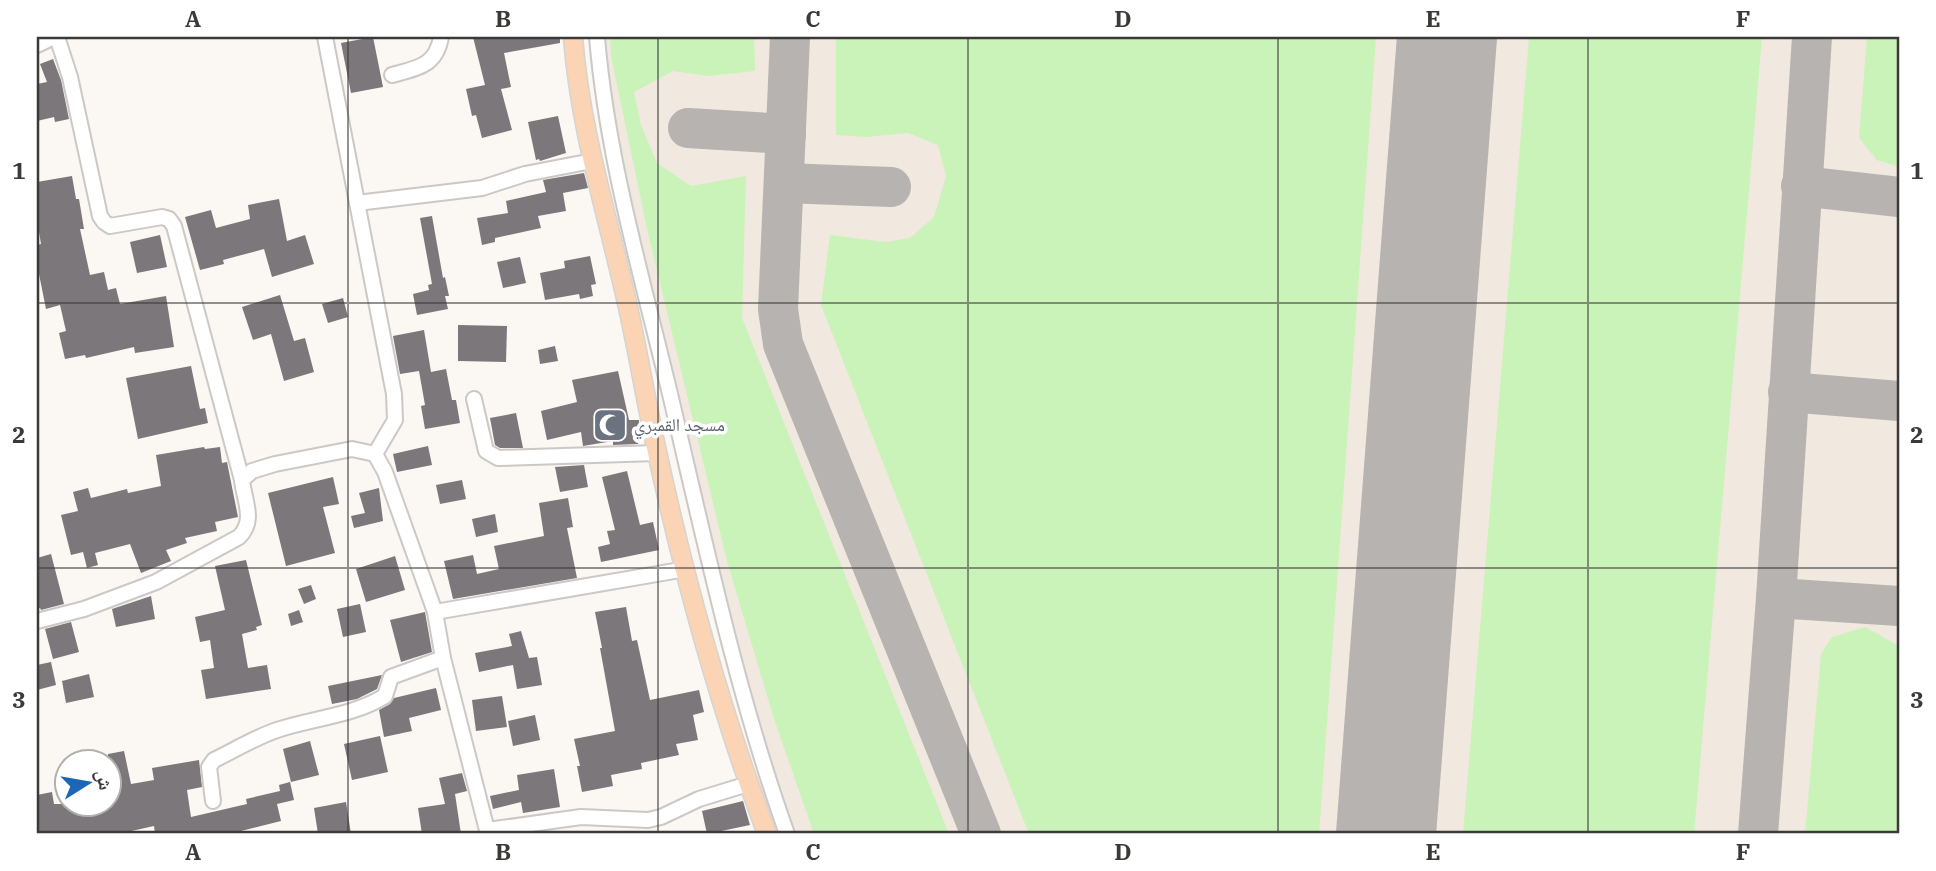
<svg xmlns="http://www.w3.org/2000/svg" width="1936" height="871" viewBox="0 0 1936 871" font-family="'IBM Plex Serif','Noto Naskh Arabic',serif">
  <rect width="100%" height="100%" fill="#fbf7f3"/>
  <!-- built -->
  <path fill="#f1e8df" d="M589,37H1899V834H783L607,154L597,104Z"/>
  <!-- green -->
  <g fill="#caf3b9">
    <path d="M610,37H754L755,71L708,76L673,71L634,92L641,125L657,163L691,186L746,176L742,318L949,834H814L774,719L727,561L647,229L611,56Z"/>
    <path d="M836,37H1376L1319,834H1029L821,305L830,235L886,242L910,238L934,217L946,176L938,145L908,133L866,137L836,135Z"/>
    <path d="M1529,37H1762L1694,834H1463Z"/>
    <path d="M1867,37H1899V167L1877,160L1859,138Z"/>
    <path d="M1865,627L1899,646V834H1805L1821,654L1832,637Z"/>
  </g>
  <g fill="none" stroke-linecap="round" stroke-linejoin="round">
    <!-- taxiway -->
    <g stroke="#b6b3b0" stroke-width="40">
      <path d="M790,37L778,309L783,344L981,834"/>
      <path d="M688,128L786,134"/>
      <path d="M784,183L891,187"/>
      <path d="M1801,186L1899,197"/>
      <path d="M1788,392L1899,401"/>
      <path d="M1776,598L1899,606"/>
      <path d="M1758,834L1776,598L1812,37"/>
    </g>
    <!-- runway -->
    <path stroke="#b6b3b0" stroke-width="100" d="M1386,834L1447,37"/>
  </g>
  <!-- building -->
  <g fill="#7c777a">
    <path d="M373,37L383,87L351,93L341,43Z"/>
    <path d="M473,37H560V43L504,53L511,87L501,89L512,130L482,138L476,115L472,116L466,89L485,85Z"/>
    <path d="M53,59L61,80L69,119L55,122L54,117L37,121V84L47,82L40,64Z"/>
    <path d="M558,116L566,153L540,161L539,159L536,160L528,122Z"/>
    <path d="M584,173L588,188L563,193L566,211L538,216L541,228L495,238V242L482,245L477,218L508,213L506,201L546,192L543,180Z"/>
    <path d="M72,176L76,199H79L84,229H80L90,275L104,272L108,290L116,288L120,304L166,296L174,347L135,353L134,347L86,358L85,355L65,359L59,333L66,331L60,305L46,309L37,264V245L41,244L37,220V182Z"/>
    <path d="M279,199L287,241L305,235L314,264L272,277L264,249L223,260L224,264L200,270L185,217L211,210L216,228L250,219L248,205Z"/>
    <path d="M432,216L443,278L445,277L449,296H445L448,309L417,315L413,294L429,290L428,285L432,284L420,218Z"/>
    <path d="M160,235L167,267L137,273L130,242Z"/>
    <path d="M590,256L596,284L591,285L593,296L580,299L579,294L545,300L540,273L565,268L564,261Z"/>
    <path d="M520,257L526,283L503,288L497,262Z"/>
    <path d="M280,295L294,341L305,338L314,372L284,381L271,334L253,340L242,307Z"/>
    <path d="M343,298L348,317L328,323L322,304Z"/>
    <path d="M458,325L507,326L506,362L458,361Z"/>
    <path d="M424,330L431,372L446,369L452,400H456L460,423L425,429L421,406L425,405L419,371L400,374L393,336Z"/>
    <path d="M555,346L558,361L540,364L538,350Z"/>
    <path d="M191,366L200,409L205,408L208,423L138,439L126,378Z"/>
    <path d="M618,371L629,420H639L638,444L613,445V441L583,446L581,432L547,440L541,411L577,402L572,380Z"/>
    <path d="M516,413L523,448H500L495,445L490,418Z"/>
    <path d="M428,446L432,465L397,472L393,454Z"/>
    <path d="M204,447L205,449L220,447L222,463L227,462L238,517L215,522L217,531L185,538L187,543L166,550L171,561L141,573L130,544L95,553L98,565L87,568L83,552L71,555L61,515L78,511L73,492L88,488L91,498L127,489L128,493L161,486L156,455Z"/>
    <path d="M584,465L588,487L560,492L555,467Z"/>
    <path d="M627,471L640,525L653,522L659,550L601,562L598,547L610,544L607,531L615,530L602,477Z"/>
    <path d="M333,477L339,504L323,507L335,553L286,566L268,493Z"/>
    <path d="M462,480L466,499L440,504L436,485Z"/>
    <path d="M379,488L383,521L354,528L351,516L365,513L359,493Z"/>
    <path d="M568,498L573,527L567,528L577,578L453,599L444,561L473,555L477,574L499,569L494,546L544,536L539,503Z"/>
    <path d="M495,514L498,532L476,537L472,519Z"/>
    <path d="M51,554L64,604L41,610L40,608L37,609V558Z"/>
    <path d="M395,556L405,590L366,602L356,569Z"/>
    <path d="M246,560L262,625L256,627L257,630L242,634L248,668L267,665L271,689L206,699L201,670L214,668L210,640L200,642L195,617L225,610L215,566Z"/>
    <path d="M311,585L316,599L304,604L298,589Z"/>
    <path d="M151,596L155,619L116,627L112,609Z"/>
    <path d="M360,604L366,632L343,637L337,609Z"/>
    <path d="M626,607L632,641L637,640L650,700L699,690L704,712L693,715L698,740L676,744L679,755L641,763L642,769L611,775L613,786L582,792L577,766H580L574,739L615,731L600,648H602L595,612Z"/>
    <path d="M299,610L303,622L291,626L288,614Z"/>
    <path d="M425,612L432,652L401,662L390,620Z"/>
    <path d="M71,622L79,652L53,659L45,629Z"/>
    <path d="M521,631L529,658L537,657L542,685L517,689L513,665L479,672L475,653L512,646L509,634Z"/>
    <path d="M51,662L56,685L37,690V665Z"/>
    <path d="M89,674L94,697L66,703L62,681Z"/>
    <path d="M382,675L377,689L357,699L332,704L328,686Z"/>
    <path d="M436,688L441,710L409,718L412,731L384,737L379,710L390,704L394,698Z"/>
    <path d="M502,696L507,727L476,731L472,700Z"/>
    <path d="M535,715L540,740L513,746L508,721Z"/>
    <path d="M380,736L388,772L352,780L344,744Z"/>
    <path d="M310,741L319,775L291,782L283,749Z"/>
    <path d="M124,751L131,784L154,780L152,768L199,760L202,787L187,790L191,817L247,804L246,799L280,791L279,785L290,782L294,800L277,804L281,821L229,834H155L154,826L118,834H37V795L52,792L54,804H108V754Z"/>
    <path d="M554,769L560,807L523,813L521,802L493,809L490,796L519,790L517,775Z"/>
    <path d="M462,773L467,791L455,794L461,834H422L418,808L445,804L439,778Z"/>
    <path d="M743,801L750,825L707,834L702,811Z"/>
    <path d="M346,802L351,834H318L314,808Z"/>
  </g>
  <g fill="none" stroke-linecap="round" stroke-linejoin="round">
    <!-- minor casing -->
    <g stroke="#ccc8c5" stroke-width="18">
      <g id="minor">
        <path d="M57,37L70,77L100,216L104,222L110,226L162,217L169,219L174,226L242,480"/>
        <path d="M325,37L394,394L395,420L375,454"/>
        <path d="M597,37C607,158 642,277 670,394C705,542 736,691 787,834"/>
        <path d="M37,45L54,37"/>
        <path d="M392,75C418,68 436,66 441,37"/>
        <path d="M357,203L482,188L525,174L592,161"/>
        <path d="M474,399L486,451L498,458L657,453"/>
        <path d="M435,612L686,569"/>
        <path d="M37,621L84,609L156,582L239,537C256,520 244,501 242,480L252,471L275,464L352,449L375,454L385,472L435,612L443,658L488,834"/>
        <path d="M213,801L209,767L214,760C235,750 256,737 277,730C313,718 353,716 385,696L391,677L443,658"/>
        <path d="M488,830L581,817L648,820L661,817L699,799L748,784"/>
      </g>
    </g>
    <!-- major casing -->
    <g stroke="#d4d4d3" stroke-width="21">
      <path id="major" d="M573,37C580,131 609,220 629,312C639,358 647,406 657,452C685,581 721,711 767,834"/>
    </g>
    <!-- minor -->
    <use href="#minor" stroke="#fff" stroke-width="14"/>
    <!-- major -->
    <use href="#major" stroke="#fad4b4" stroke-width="18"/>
  </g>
  <!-- grid -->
  <path fill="none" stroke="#3b3a38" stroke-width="2" stroke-opacity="0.55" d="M348,37V834M658,37V834M968,37V834M1278,37V834M1588,37V834M37,303H1899M37,568H1899"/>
  <!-- icons -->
  <defs>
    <g id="mosque-square" transform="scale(1.75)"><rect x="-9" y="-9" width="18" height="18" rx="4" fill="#6b7280" stroke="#fff"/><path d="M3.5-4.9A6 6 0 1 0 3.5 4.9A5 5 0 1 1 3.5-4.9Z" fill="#fff"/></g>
  </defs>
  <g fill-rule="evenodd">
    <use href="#mosque-square" x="610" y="425"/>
  </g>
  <g text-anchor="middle" stroke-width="7" stroke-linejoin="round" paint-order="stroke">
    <!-- worship labels -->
    <g font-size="18" fill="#5b616d" stroke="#fff" text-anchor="start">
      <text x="634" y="431">مسجد القمبري</text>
    </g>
  </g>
  <!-- border -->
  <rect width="1936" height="871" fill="none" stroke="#ffffff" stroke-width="77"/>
  <!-- north arrow -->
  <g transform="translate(88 783) rotate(79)"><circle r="33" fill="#ffffff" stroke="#b1b0af" stroke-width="2"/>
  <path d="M0-5L12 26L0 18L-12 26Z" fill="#1b67b6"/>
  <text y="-10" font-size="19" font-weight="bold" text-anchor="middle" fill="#3b3a38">ش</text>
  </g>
  <rect x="38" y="38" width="1860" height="794" fill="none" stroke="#3b3a38" stroke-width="2.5"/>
  <g font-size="23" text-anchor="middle" font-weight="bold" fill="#3b3a38">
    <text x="193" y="27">A</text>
    <text x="503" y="27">B</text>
    <text x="813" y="27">C</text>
    <text x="1123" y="27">D</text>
    <text x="1433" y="27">E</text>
    <text x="1743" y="27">F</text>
    <text x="19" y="179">1</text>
    <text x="1917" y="179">1</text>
    <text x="19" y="443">2</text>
    <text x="1917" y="443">2</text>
    <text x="19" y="708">3</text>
    <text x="1917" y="708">3</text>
    <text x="193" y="860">A</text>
    <text x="503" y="860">B</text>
    <text x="813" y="860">C</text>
    <text x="1123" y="860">D</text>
    <text x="1433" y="860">E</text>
    <text x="1743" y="860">F</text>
  </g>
</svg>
